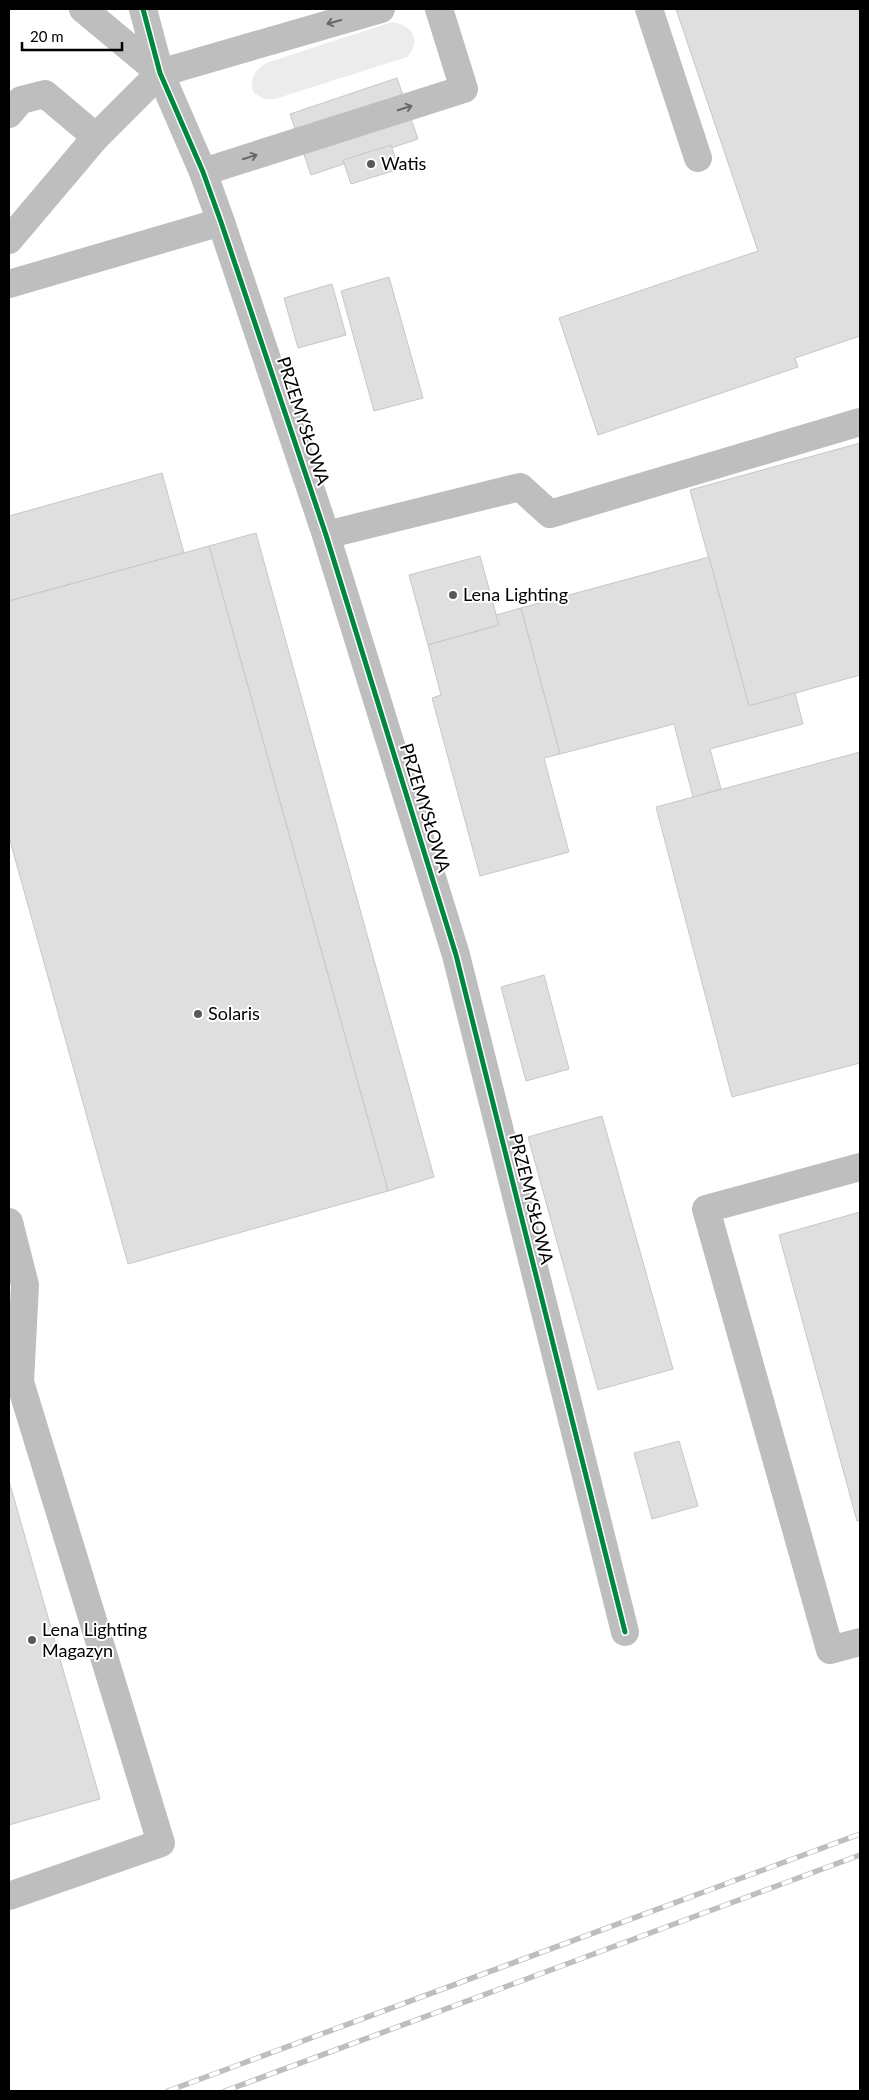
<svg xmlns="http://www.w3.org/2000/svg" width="869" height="2100" viewBox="0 0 869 2100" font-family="Lato,sans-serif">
  <rect width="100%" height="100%" fill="#fff"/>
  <!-- green -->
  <path fill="#ececec" d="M392,22C412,25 422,40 407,57L275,99H264L253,92C250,78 254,71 266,63Z"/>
  <!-- building -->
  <g fill="#dfdfdf" stroke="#c7c7c7">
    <path d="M676,9H860V336L795,358L798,367L598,435L559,318L758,251Z"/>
    <path d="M397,78L418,139L311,175L290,114Z"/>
    <path d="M391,145L399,169L351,184L343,160Z"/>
    <path d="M389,277L423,398L374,411L341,291Z"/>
    <path d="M332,284L346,335L298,348L284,298Z"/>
    <path d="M860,443V675L749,706L690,490Z"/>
    <path d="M162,473L184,553L9,601V516Z"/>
    <path d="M256,533L434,1177L388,1191L209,546Z"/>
    <path d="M209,546L388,1191L128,1264L9,837V601Z"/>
    <path d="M480,556L499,625L428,645L409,575Z"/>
    <path d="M709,557L749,706L795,693L803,724L710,749L721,789L693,797L674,724L560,754L521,608Z"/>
    <path d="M521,608L560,754L544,758L569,852L480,876L432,698L441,695L428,645L499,625L496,615Z"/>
    <path d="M860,752V1063L732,1097L656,807Z"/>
    <path d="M544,975L569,1069L526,1081L501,987Z"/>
    <path d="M602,1116L673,1369L598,1390L528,1137Z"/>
    <path d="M860,1212V1520L857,1521L779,1235Z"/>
    <path d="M679,1441L698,1506L652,1519L634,1453Z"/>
    <path d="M9,1481L100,1799L9,1825Z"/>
  </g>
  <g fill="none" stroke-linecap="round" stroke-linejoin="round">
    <!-- minor -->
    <g stroke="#bebebe" stroke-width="28">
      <path d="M83,9L160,73"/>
      <path d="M143,9L160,73L203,172L221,222L326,535L456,955L625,1632"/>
      <path d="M649,9L698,158"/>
      <path d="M9,114L21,100L45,94L96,137"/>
      <path d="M203,172L464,89L439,9"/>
      <path d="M9,240L96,137L160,73L381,9"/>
      <path d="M9,284L221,222"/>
      <path d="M326,535L520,487L550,514L860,422"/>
      <path d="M860,1167L706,1209L830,1650L860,1642"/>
      <path d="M9,1222L25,1285L20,1382L161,1843L9,1896"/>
    </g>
    <!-- rail casing -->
    <g stroke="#bebebe" stroke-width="5.5">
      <g id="rail">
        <path d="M168,2091L860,1834"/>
        <path d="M225,2091L860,1855"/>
      </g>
    </g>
    <!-- rail -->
    <use href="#rail" stroke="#fff" stroke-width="4" stroke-dasharray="11" stroke-linecap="butt"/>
    <!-- cycleway casing -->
    <g stroke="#fff" stroke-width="8">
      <path id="cycleway" d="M143,9L160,73L203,172L221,222L326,535L456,955L625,1632"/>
    </g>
    <!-- cycleway -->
    <use href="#cycleway" stroke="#00873e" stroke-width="5"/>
  </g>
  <!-- one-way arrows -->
  <defs><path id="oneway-shaft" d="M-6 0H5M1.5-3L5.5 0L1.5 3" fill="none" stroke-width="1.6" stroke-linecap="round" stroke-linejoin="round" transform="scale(1.25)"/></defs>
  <g stroke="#686868">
    <use href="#oneway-shaft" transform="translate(334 22) rotate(164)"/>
    <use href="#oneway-shaft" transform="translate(405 108) rotate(-18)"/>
    <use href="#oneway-shaft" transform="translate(250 157) rotate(-18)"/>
  </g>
  <!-- markers -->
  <g fill="#595959" stroke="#fff" stroke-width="2">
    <circle cx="371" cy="164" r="5"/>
    <circle cx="453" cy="595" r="5"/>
    <circle cx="198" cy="1014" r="5"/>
    <circle cx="32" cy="1640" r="5"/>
  </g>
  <g text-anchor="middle" stroke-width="4" stroke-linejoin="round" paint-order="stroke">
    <!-- poi labels -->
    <g font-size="18" fill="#000" stroke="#fff" text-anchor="start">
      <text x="381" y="170">Watis</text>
      <text x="463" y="601">Lena Lighting</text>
      <text x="208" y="1020">Solaris</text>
      <text x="42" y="1636">Lena Lighting<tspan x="42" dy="21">Magazyn</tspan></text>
    </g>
    <!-- street labels -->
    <g font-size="18" fill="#000" stroke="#fff">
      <text transform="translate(303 421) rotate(72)" y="6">PRZEMYSŁOWA</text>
      <text transform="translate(425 808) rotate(73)" y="6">PRZEMYSŁOWA</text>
      <text transform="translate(531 1199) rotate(76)" y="6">PRZEMYSŁOWA</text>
    </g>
  </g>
  <!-- border -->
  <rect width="869" height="2100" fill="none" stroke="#000000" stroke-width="20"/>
  <!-- scale -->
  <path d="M22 42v8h100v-8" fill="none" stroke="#000000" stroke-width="2.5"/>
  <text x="30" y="42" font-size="15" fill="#000000" stroke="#ffffff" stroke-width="4" paint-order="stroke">20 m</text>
</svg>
